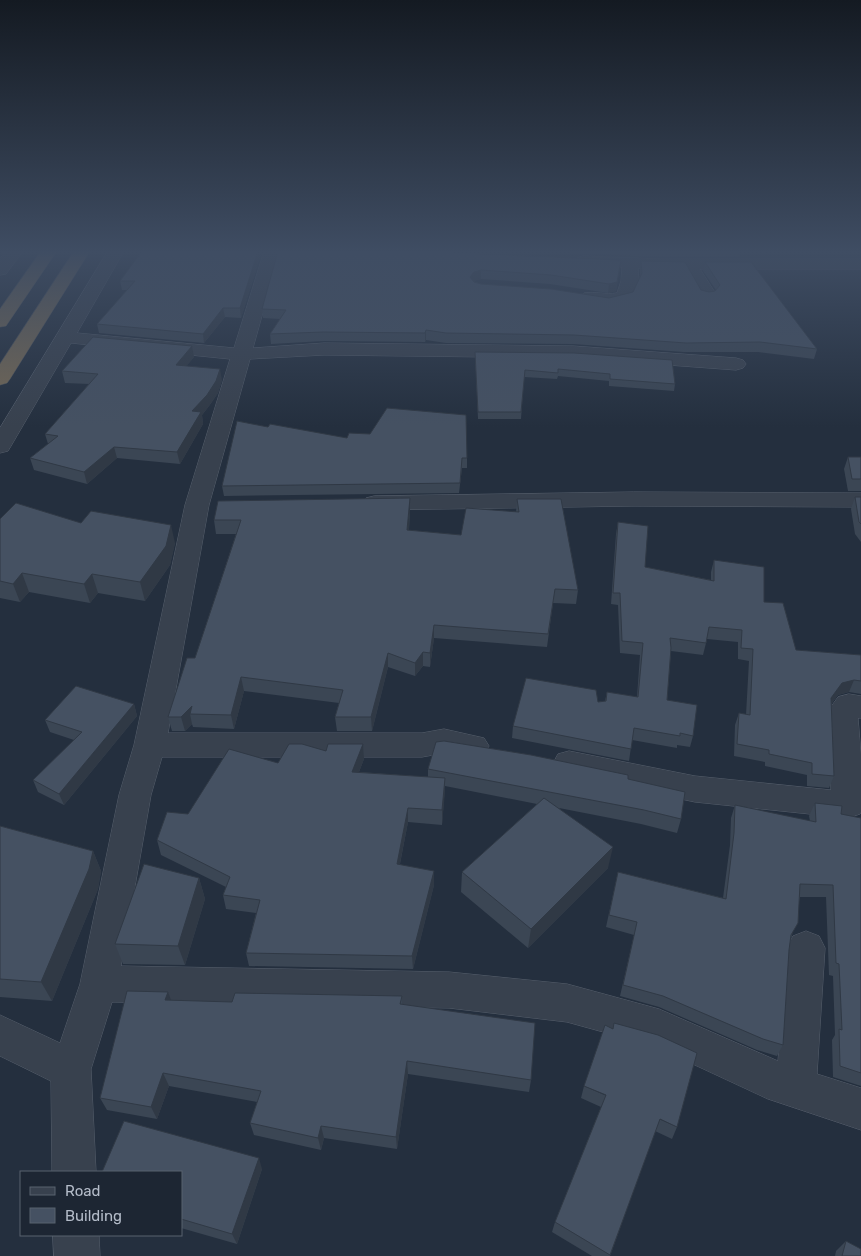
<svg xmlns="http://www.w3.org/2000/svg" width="861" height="1256" viewBox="0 0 861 1256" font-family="Rubik,sans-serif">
  <rect width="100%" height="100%" fill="#242f3e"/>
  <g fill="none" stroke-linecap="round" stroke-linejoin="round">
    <!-- minor casing -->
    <g stroke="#565f6c" stroke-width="1">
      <g id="minor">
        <path d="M6,251H23L6,274L0,275V259Z"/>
        <path d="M108,251H124L77,333L234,348L264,251H280L253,348L324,343L573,346L736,358L743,360L746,364L743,368L736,370L573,358L324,355L250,359L209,505L168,733H422L444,729L484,738L489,746L484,754L473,758L444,753L422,757H162L151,795L121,966L449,972L567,984L659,1009L778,1061L787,948L793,936L806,931L819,936L825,948L817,1074L861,1088V1130L768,1099L654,1046L567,1022L449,1008L112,1002L91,1069L96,1172H52L51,1081L0,1056V1015L60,1043L80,984L119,795L134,745L185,505L230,359L71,343L11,446L8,451L0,453V428Z"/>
        <path d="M583,256L660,259H861V269H700L716,294L713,298L707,299L701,298L684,269L638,268L639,281L630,300L608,305L584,301L581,297L584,293C595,291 605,295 617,293L621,281L622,267L577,264L575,261L577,258Z"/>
        <path d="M634,492L861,493V507L634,506L374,510L366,508L362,503L366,498L374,496Z"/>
        <path d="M849,694L861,696V718H858L861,755V812L860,814L848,818L695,802L569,775L558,772L553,763L558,754L569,751L695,776L831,790L828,711L838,697Z"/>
        <path d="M53,1235H99L100,1256H54Z"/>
      </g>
    </g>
    <!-- highway casing -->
    <g stroke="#434c59" stroke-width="1">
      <g id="highway">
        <path d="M41,251H57L6,326L0,327V309Z"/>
        <path d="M74,251H90L10,379L7,383L0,385V364Z"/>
      </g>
    </g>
    <!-- minor -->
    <use href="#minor" fill="#38414e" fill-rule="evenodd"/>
    <!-- highway -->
    <use href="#highway" fill="#746855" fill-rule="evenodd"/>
  </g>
  <!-- wall -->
  <g fill="#3b4654">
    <path d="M262,251L241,318L225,317L204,343L99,333L97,324L127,290H122L120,281Z"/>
    <path d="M528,251H741L739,257H660Z"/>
    <path d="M457,253L621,260L616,291L608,293L550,284L481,279L473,281L481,284L609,298L633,292L640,276V270L641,261L701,290L709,292L716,290L703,271L705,262L817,349L814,359L758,352H684L573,344L446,343L426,340L425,342L324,341L271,344L270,334L280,319L263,318L262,309Z"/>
    <path d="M192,346L194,357L186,366L222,380L218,393L209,406L202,415L203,424L180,464L117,458L87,484L34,470L30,458L48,444L45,434L89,384L65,383L62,371Z"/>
    <path d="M475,352L675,384L674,391L609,386V381L558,376L557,379L524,377L521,419H478Z"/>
    <path d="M268,427L347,438L370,434L467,458V468H462L459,493L224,496L222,486Z"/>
    <path d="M848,457H861V491H848L844,469Z"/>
    <path d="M855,497H861V542L855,534L851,509Z"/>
    <path d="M517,499L578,590L576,604L553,603L547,647L434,638L430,667L423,666L415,676L388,667L372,731H337L335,717L339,703L244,691L234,729L193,727L192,724L185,731H172L168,717L195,658L236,534H216L214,520L410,511L409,530L461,535L516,512Z"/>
    <path d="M0,519L81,523L175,543L170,565L145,601L98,593L90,603L29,592L20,602L0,598Z"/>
    <path d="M618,522L645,567L711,580V572L714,560L764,602L796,650L861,655V694L849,692L838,695L832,703L834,776L829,788L807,786V775L765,766V762L734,756L735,725L739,713L746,715L749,661L738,659V642L707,639L703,655L671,651L667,700L693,736L690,747L677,745V748L632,740L629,761L512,738L513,726L598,702L605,701L607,692L637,697L640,655L620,653L618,605L611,604L616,534Z"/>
    <path d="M134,704L137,716L64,805L38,792L33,780L74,740L50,732L45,720Z"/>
    <path d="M363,744L364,759L359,772L428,777V769L628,779L681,819L677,833L641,824L559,808L608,868L528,948L461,892L462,872L537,804L445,786L442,825L408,822L400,864L434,885L413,969L249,966L246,953L256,913L226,909L223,895L226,887L161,855L157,840L188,814L278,763L326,751Z"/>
    <path d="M815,803L841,814L861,821V1086L833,1077L832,1040L835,1035L833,976L829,975L826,897H800L789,950L783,1045L777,1056L757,1050L659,1007L620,996L634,935L606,927L618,872L723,898L730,845L731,818L735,805L810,821L809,816Z"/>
    <path d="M0,826L93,851L101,871L98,889L52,1001L0,997Z"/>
    <path d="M199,878L205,899L185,965L123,964L115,944Z"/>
    <path d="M402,996V1004L531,1080L529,1092L408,1074L397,1149L324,1138L321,1150L254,1135L250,1123L257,1102L169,1086L157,1119L107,1110L100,1098L172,1001L232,1002Z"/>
    <path d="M584,1086L677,1127L672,1139L655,1131L610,1256H592L552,1232L555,1222L601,1107L581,1098Z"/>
    <path d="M262,1169L237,1244L181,1228V1172Z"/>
    <path d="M846,1241L861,1256H835L836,1251Z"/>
  </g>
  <!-- shaded-wall -->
  <g fill="#303945">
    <path d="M258,251H262L241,318L240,308Z"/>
    <path d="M621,260L616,291L608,293L609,284Z"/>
    <path d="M481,270V279L474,281L470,286V277L474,272Z"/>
    <path d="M223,308L225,317L204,343L203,334Z"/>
    <path d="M426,330V340L425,342V333Z"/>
    <path d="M192,346L194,357L178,377L176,365Z"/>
    <path d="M220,369L222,380L218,393L209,406L202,415L203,424L180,464L177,452L192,411Z"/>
    <path d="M114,447L117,458L87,484L84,472Z"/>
    <path d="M410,498V511L408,543L407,530Z"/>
    <path d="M171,525L175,543L170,565L145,601L140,582Z"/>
    <path d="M22,573L29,592L20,602L13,584Z"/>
    <path d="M92,574L98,593L90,603L84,584Z"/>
    <path d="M434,625V638L430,667V653Z"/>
    <path d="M423,652V666L415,676V663Z"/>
    <path d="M388,653V667L372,731L371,717Z"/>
    <path d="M241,677L244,691L234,729L231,715Z"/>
    <path d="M854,680L849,692L838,695L826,710L831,698L842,683Z"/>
    <path d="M134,704L137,716L64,805L59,794Z"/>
    <path d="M192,706L190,714L192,724L185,731L181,717Z"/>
    <path d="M363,744L364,759L353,787L352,772Z"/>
    <path d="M445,778V792L442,825V810Z"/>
    <path d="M408,808V822L397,878V864Z"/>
    <path d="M613,847L608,868L528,948L531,929Z"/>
    <path d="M93,851L101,871L98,889L52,1001L41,982Z"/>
    <path d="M434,871V885L413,969L412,956Z"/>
    <path d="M199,878L205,899L185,965L178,946Z"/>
    <path d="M168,992L173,1005L165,1000Z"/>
    <path d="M407,1061L408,1074L397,1149L396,1137Z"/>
    <path d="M163,1073L169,1086L157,1119L151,1107Z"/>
    <path d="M321,1126L324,1138L321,1150L318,1138Z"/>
    <path d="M259,1158L262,1169L237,1244L232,1234Z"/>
  </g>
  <!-- building -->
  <g fill="#455162" stroke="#303945">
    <path d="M142,251H258L240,308H223L203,334L97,324L135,281H120Z"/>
    <path d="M278,251H450L457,253L621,260L617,282L609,284L551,275L481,270L474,272L470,277L474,282L481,284L551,289L609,298L633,292L642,273L641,261L685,262L701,290L709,292L715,291L720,285L705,262H751L817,349L760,342L686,343L574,335L446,333L426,330L425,333L323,332L270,334L286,310L262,309Z"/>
    <path d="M93,337L192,346L176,365L220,369L216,381L207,395L192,411L201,412L177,452L114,447L84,472L30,458L58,436L45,434L98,374L62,371Z"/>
    <path d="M475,352L574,353L672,360L675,384L610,379V374L558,369V373L525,370L521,412H478Z"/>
    <path d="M387,408L466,415L467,458H462L460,483L222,486L237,421L268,427L270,424L347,438L349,433L370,434Z"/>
    <path d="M848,457H861V479H852Z"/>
    <path d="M855,497H861V524L859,522Z"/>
    <path d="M410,498L407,530L461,535L466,508L519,512L517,499H561L578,590L555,589L548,634L434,625L430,653L423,652L415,663L388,653L371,717H335L343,690L241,677L231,715L190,714L192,706L181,717H168L187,658H195L241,520H214L218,501Z"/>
    <path d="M16,503L81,523L91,511L171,525L166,546L140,582L92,574L84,584L22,573L13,584L0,581V519Z"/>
    <path d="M618,522L648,526L645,567L714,581V560L764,567V602L783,603L796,650L861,655V681L854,680L842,683L831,698L834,776L812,774V763L769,754V750L737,744L739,713L750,715L753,649L741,648L742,630L709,627L706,643L670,638L671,648L667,700L697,705L693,736L680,733V736L634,728L631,749L513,726L526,678L596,690L598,702L606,701L607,692L638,697L643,643L622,641L620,593H613Z"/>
    <path d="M76,686L134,704L59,794L33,780L82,732L45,720Z"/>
    <path d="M444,741L531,755L628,775V779L685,792L681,819L644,810L428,769L436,742Z"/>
    <path d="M289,744H302L326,751L328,744H363L352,772L445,778L442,810L408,808L397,864L434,871L412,956L246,953L260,900L223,895L230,877L157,840L167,812L188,814L229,749L278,763Z"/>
    <path d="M544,798L613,847L531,929L462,872Z"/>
    <path d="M815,803L842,806L841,814L861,818V1073L840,1066L839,1029L842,1030L839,964L836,963L833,885L800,884L798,923L791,935L789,950L783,1045L763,1039L663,996L623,985L637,922L609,915L618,872L726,899L734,833L735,805L816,822Z"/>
    <path d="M0,826L93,851L89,869L41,982L0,979Z"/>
    <path d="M144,864L199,878L178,946L115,944Z"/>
    <path d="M127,991L168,992L165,1000L232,1002L235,993L402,996L400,1004L535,1023L531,1080L407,1061L396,1137L321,1126L318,1138L250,1123L261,1091L163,1073L151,1107L100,1098Z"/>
    <path d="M614,1023L658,1035L697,1053L677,1127L660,1119L610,1255L555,1222L606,1095L584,1086L605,1025L613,1029Z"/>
    <path d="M124,1121L259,1158L232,1234L181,1219V1172H102Z"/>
    <path d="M846,1241L861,1249V1256H842Z"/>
  </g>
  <!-- sky -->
  <linearGradient id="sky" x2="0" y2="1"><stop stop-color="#141a22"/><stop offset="0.59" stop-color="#3f4d63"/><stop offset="1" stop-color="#3f4d63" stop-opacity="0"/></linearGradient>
  <rect width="861" height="427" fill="url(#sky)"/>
  <!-- legend -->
  <rect x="20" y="1171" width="162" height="65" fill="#1d2633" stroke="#59626f"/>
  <rect x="30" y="1187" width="25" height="8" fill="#38414e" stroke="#59626f"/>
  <text x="65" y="1196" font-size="15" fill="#b4bcc9">Road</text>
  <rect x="30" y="1208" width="25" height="15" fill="#455162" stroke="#59626f"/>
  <text x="65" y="1221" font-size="15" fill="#b4bcc9">Building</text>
</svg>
